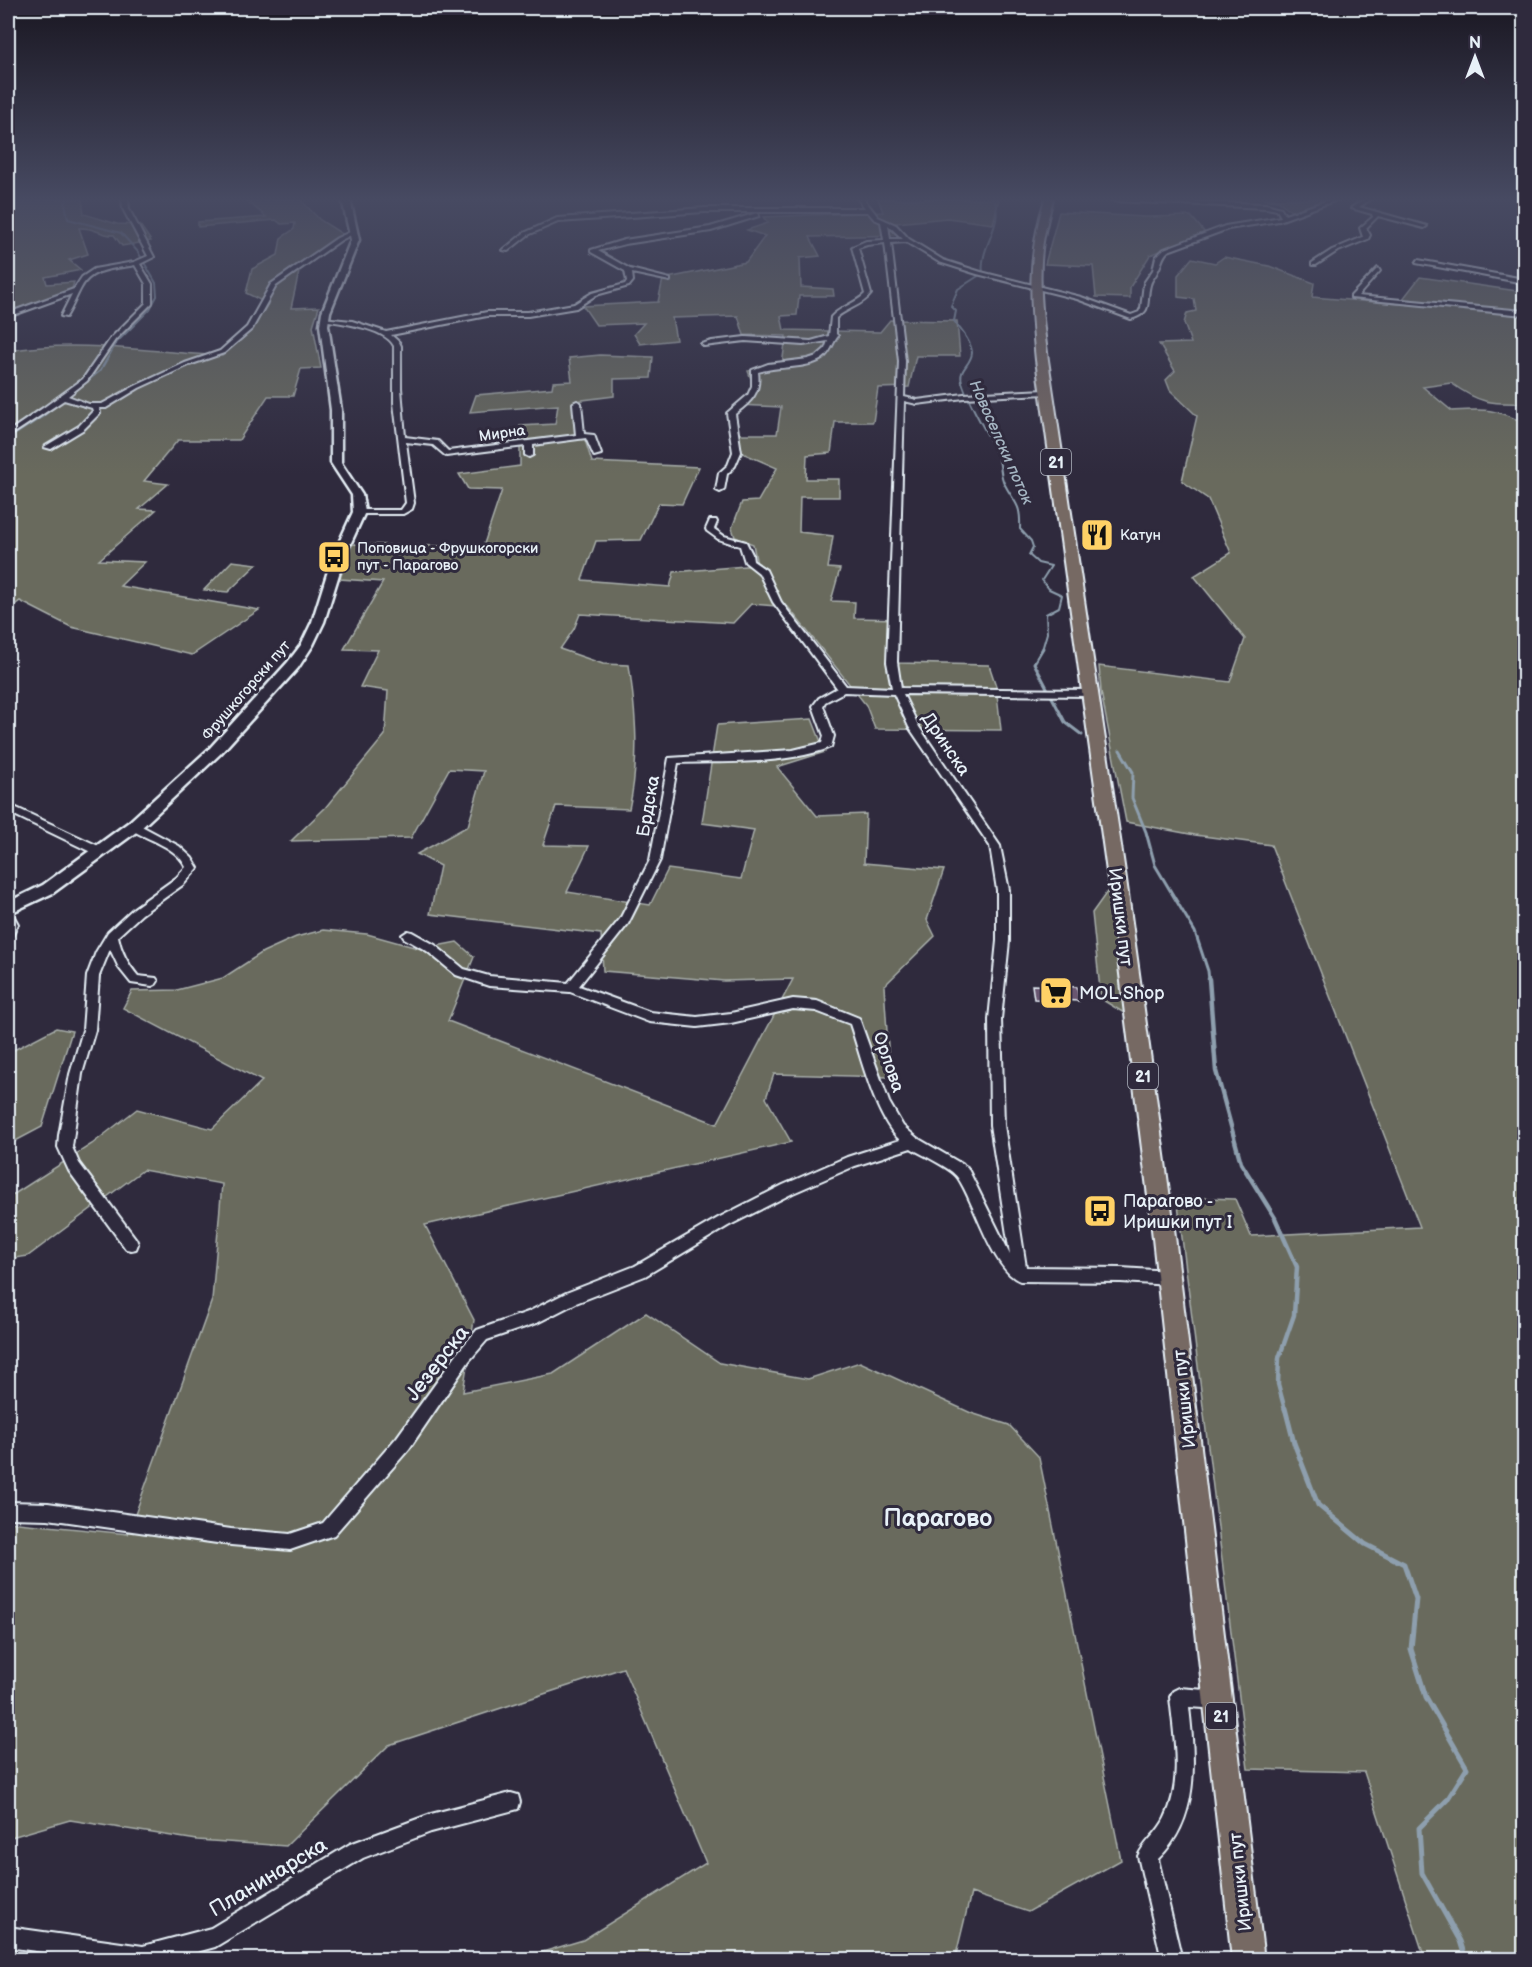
<svg xmlns="http://www.w3.org/2000/svg" width="1532" height="1967" viewBox="0 0 1532 1967" font-family="'Balsamiq Sans',sans-serif">
  <rect width="100%" height="100%" fill="#2f2a3d"/>
  <filter id="ink" filterUnits="userSpaceOnUse"><feTurbulence type="fractalNoise" baseFrequency=".0167" numOctaves="2"/><feDisplacementMap in="SourceGraphic" scale="12" xChannelSelector="R" yChannelSelector="G"/><feConvolveMatrix kernelMatrix="1 2 1 2 8 2 1 2 1" color-interpolation-filters="sRGB"/></filter>
  <g filter="url(#ink)">
    <!-- green -->
    <g fill="#696b5d" stroke="#a8aeaa" stroke-width="1.5">
      <path d="M8,199H82L84,214L117,224L140,225L151,241L122,246L114,235C99,235 95,227 79,228L88,254L69,260L81,270L45,277L47,284L74,282L71,292L8,314Z"/>
      <path d="M245,199H300L320,220L344,235L301,263L291,308L319,307L313,326L321,368L301,369L293,396H268L239,440H178L144,481L168,484L139,509L156,510L99,560L145,562L120,586L259,610L192,655L71,627L20,601L8,610V351C79,339 151,352 222,356L251,331L268,304L246,293L252,269L278,255L281,238L294,229L295,223L281,224L276,220L198,227V222L266,217Z"/>
      <path d="M878,199H999L993,224L947,218L896,223L907,235L810,237L820,256L800,258L801,287L833,289L834,296H799L797,315L781,316L784,330L880,332L890,320L957,321L960,356H916L909,387L878,388L873,422H835L831,453L807,455L806,479H839V497H800L799,532L833,536L828,568L840,569L831,601L855,602L854,618L899,619L898,663L989,665L996,686L1001,730L875,729L866,705L788,607L751,604L733,623L580,614L574,629L560,649L603,664L629,665C636,714 640,760 629,809L556,806L543,845L589,846L567,892L650,905L668,869L741,879L754,830L702,823L717,725L812,719L825,752L777,767L817,816L866,814L864,863L944,870L927,920L935,936L884,986L890,1077L774,1074L766,1098L791,1142L425,1225L474,1320L463,1392L553,1374L646,1313L720,1363L808,1379L860,1362L971,1413L1009,1425L1039,1457L1121,1860L1028,1912L971,1893L955,1959H519L583,1940L706,1863L623,1668L389,1745L286,1846L197,1840L70,1820L8,1838V1522L128,1534L212,1300L222,1184L143,1170L28,1256L8,1259V1198L92,1144L137,1109L212,1129L262,1081L123,1008L132,991L177,990L223,978L263,952L296,937L323,930L367,934L421,949L457,942L474,957L448,1021L717,1124L793,979L724,981L603,971L601,934L430,914L440,866L417,854L468,826L484,771L449,769L411,838L291,841L325,808L385,735L388,691L360,687L378,650L344,649L383,582L340,579L351,544L483,547L502,490L468,489L459,474L520,466V426L555,424L558,405L470,412L476,395L552,388L553,382L572,381L569,358L600,355L653,357L651,378L614,379V396L575,401V435L583,434L592,462L699,467L682,504L659,503L641,540L596,541L582,580L670,587L674,572L757,565L753,544L735,537L732,528L742,502L758,501L777,468L740,452L737,434H777L781,407L738,405L754,387L748,371L782,365L786,336L744,335L738,316L672,318L676,340L640,344L634,334L644,323L596,325L583,306L658,302L663,279L746,262L765,236L747,230L768,223L763,217L883,212Z"/>
      <path d="M1263,199H1333L1292,211L1278,201Z"/>
      <path d="M1059,212L1145,217L1191,216L1205,233L1150,255L1130,287V298L1096,297L1093,266L1045,264Z"/>
      <path d="M1224,257L1269,266L1314,283L1312,297L1399,304L1420,277L1524,292V403C1491,404 1480,404 1451,383L1423,387L1452,411C1485,409 1494,408 1524,423V1959H1425L1364,1772L1248,1769L1177,1197L1235,1199L1251,1236L1420,1227L1271,845L1195,835L1126,822L1101,692L1099,666L1230,682L1245,639L1194,576L1231,553L1208,499L1182,481L1197,416L1170,390L1166,380L1175,371L1159,344L1191,343L1184,323L1187,313L1196,311L1194,299L1178,297V275L1192,258L1215,263Z"/>
      <path d="M232,561L257,564L228,592L204,590Z"/>
      <path d="M1112,885L1129,1016L1101,999L1092,913Z"/>
      <path d="M56,1028L72,1031L42,1127L8,1145V1053Z"/>
    </g>
    <g fill="none" stroke-linecap="round" stroke-linejoin="round">
      <!-- stream-far3 -->
      <g stroke="#8e9fae" stroke-width="2">
        <path d="M994,199C1005,225 979,246 983,273L958,289L951,306L956,311L954,321C960,329 972,342 972,353C971,365 958,369 962,382C970,408 987,431 998,456C1001,465 1000,475 1004,483C1015,505 1021,502 1020,529L1031,541L1033,547L1029,555L1038,563L1051,566L1042,580L1049,589L1062,595L1059,607L1046,614L1047,633L1042,650"/>
        <path d="M8,439L42,417L100,371L117,342L150,309L157,296L156,283L138,252L121,233L68,219L65,203L68,199"/>
      </g>
      <!-- stream-far2 -->
      <g stroke="#8e9fae" stroke-width="3">
        <path d="M1043,648L1034,663L1065,722L1082,735"/>
        <path d="M1120,750L1133,772L1132,798L1146,832L1155,865L1195,932L1208,971L1209,980"/>
      </g>
      <!-- stream-far1 -->
      <path stroke="#8e9fae" stroke-width="4.5" d="M1209,979L1216,1071L1241,1163L1275,1218L1297,1267L1294,1315L1279,1358L1278,1384L1285,1410"/>
      <!-- stream -->
      <path stroke="#8e9fae" stroke-width="5" d="M1285,1408L1294,1443L1318,1505L1365,1544L1404,1564L1416,1599L1411,1649L1426,1697L1467,1768L1447,1800L1419,1828L1422,1873L1460,1941L1466,1960"/>
    </g>
    <!-- building -->
    <path fill="#695770" stroke="#e8f1f8" stroke-width="1.5" d="M1032,985L1077,987L1079,1001L1034,999Z"/>
    <g fill="none" stroke-linecap="round" stroke-linejoin="round">
      <!-- street casing -->
      <g stroke="#e8f1f8" stroke-width="4">
        <g id="street">
          <path d="M122,199H128L129,209L154,257L140,264L152,284V303L115,340L87,381L68,396L89,404H102L135,386L185,363L220,351L247,327L271,284L337,238L350,232L355,233L341,240L276,286L252,329L224,353L189,365L139,388L106,408H99L100,413L84,429L51,449L44,447L79,426L93,411L92,408L64,400L8,437V432L43,408L83,379L111,338L146,303V284L135,265C115,269 91,268 81,288C76,297 72,308 66,317L61,316L72,294L8,317V313L74,289L82,277L94,269L134,262L148,256L123,209Z"/>
          <path d="M858,199H864L878,217L896,225L909,239L943,260L981,272L1081,297L1131,315L1139,312L1141,308L1144,283L1153,270L1156,257L1164,249L1225,226L1281,217L1277,210L1266,208L1114,201L1111,199L1266,204L1281,208L1285,215L1332,199H1339L1279,221L1228,229L1168,251C1161,258 1162,264 1157,272C1155,277 1151,280 1150,285C1145,303 1154,312 1131,319L1077,299L977,274L939,262L906,242L891,243L905,361L904,397L917,400L964,394L1046,390L1050,392L1046,394L964,398L917,404L904,401L897,662L901,688L1089,690L1094,693L1089,696L903,694L919,727L1000,846L1009,890V941L1001,1019L1004,1125L1026,1267L1121,1268L1170,1271L1175,1273L1177,1278L1175,1283L1170,1285L1121,1282L1020,1281C992,1270 975,1203 958,1178C952,1168 922,1155 911,1148L855,1166L793,1193L728,1226L645,1276L576,1303L537,1323L487,1340L469,1361L409,1449L334,1535L328,1537L290,1550L231,1545L48,1519L8,1518V1502L48,1503L231,1529L290,1534L323,1523L397,1437L459,1351L477,1330L528,1312L566,1293L635,1266L718,1218L783,1185L847,1157L900,1140C875,1118 861,1056 850,1024L816,1011L793,1009L731,1023L697,1027L649,1022L570,992L489,986L456,975L427,951L404,938L402,935L408,931L412,932L435,945L464,969L489,976L568,983L620,919L650,860L669,758L793,750L822,743L824,736L813,706L819,698L837,688L773,602L759,573L745,562L740,546L718,539L707,531L706,529L710,520H716L717,522L714,529L724,536L746,542L752,554L753,561L766,570L781,602L846,686L892,688L887,662L899,361L885,243L867,245L858,248L871,294C862,306 847,308 836,318V334L838,336C832,343 831,353 822,359C806,369 777,366 758,372C761,393 751,402 735,414L741,452L735,466L727,474L724,490L720,492L716,490L719,473L728,465L733,452L727,413L748,395L752,386V370L768,364L808,359L817,356L825,349L828,341L803,345L745,341L704,346L701,344L712,341L745,337L811,341L829,336L831,317C841,306 855,304 865,294L852,247L866,241L884,240L881,222L874,219L868,212H704L558,222L528,235L508,251L503,250L524,233L557,218L704,208H865ZM888,225L903,239H890ZM844,692L894,694L909,727L990,846L997,890V941L989,1019L990,1125L1010,1254L967,1167L917,1138L903,1126L889,1102L859,1018L817,1001L793,999L731,1013L697,1017L650,1012L579,986L628,924L660,860L678,763C724,761 788,765 831,747L834,736L823,706L825,702Z"/>
          <path d="M1365,199H1371L1359,207L1427,226L1424,228L1378,216L1366,228L1370,235L1368,239L1336,252L1316,265H1312V263L1332,250L1363,237L1360,228L1373,217L1372,214L1351,208Z"/>
          <path d="M757,213L759,216L711,231L625,244L598,251L630,269L670,279V281L632,273L633,281L629,286L596,295L576,308L528,316H487L391,335L399,342L401,346V388L405,437L438,441L448,451L576,435L573,403L577,401L581,403L584,434L594,435L601,454L594,456L586,438L533,445V455L529,457L525,455V446L446,456L433,445L406,442L414,503L412,509L403,514H356L355,512L359,510H401L406,503L394,403V346C385,328 341,323 322,320V318L352,321L386,332L487,312H528L574,304L592,293L625,284L627,281L625,271L591,252V250L624,240L710,227Z"/>
          <path d="M1418,260L1524,279V283L1416,263Z"/>
          <path d="M1378,268L1380,271L1358,296L1524,311V315L1351,298V296Z"/>
          <path d="M8,804L105,849L106,852L101,856L97,855L8,812Z"/>
          <path d="M134,822L179,846L192,858L198,868L184,884L142,914L118,936C121,952 128,964 138,976L156,978L158,981L156,984L152,986L131,983L119,968L110,949L99,976L95,1030L82,1074L72,1147L79,1163L136,1239L138,1244L136,1249L131,1250L126,1249L69,1171L58,1147L59,1135L70,1074L83,1030L87,976L96,952L108,932L134,908L176,878L186,867C177,847 148,840 130,829L129,826L130,823Z"/>
          <path d="M8,912L12,913L18,924L12,937L8,938Z"/>
          <path d="M1179,1688L1219,1691L1225,1694L1228,1700L1225,1706L1219,1709L1189,1707C1195,1760 1200,1819 1158,1859L1182,1960H1162L1138,1856C1144,1842 1158,1833 1165,1818C1183,1782 1174,1736 1170,1697L1173,1691Z"/>
          <path d="M511,1793L518,1795L520,1802L518,1809L431,1832L363,1858L215,1947L168,1960H97L8,1947V1927L143,1946L211,1928L350,1844L431,1814Z"/>
        </g>
      </g>
      <!-- secondary casing -->
      <g stroke="#e8f1f8" stroke-width="5">
        <path id="secondary" d="M342,199H350L359,240L330,312L328,325L341,410V463L362,495L365,512L344,558L324,622L313,645L298,668L220,754L139,830L53,893L8,914V902L43,885L129,822L210,748L288,662L301,645L312,622L332,558L353,512L352,495L331,463V410L320,325L322,312L351,240Z"/>
      </g>
      <!-- primary casing -->
      <g stroke="#e8f1f8" stroke-width="4">
        <path id="primary" d="M1045,199H1053C1049,215 1044,232 1042,249C1038,286 1043,323 1048,360L1126,879L1173,1220L1264,1960H1232L1151,1220L1108,879L1036,360C1030,300 1027,257 1045,199Z"/>
      </g>
      <!-- street -->
      <use href="#street" fill="#2f2a3d" fill-rule="evenodd"/>
      <!-- secondary -->
      <use href="#secondary" fill="#2f2a3d" fill-rule="evenodd"/>
      <!-- primary -->
      <use href="#primary" fill="#766964" fill-rule="evenodd"/>
    </g>
  </g>
  <!-- sky -->
  <linearGradient id="sky" x2="0" y2="1"><stop stop-color="#1a1722"/><stop offset="0.42" stop-color="#474a62"/><stop offset="1" stop-color="#474a62" stop-opacity="0"/></linearGradient>
  <rect width="1532" height="474" fill="url(#sky)"/>
  <!-- icons -->
  <defs>
    <g id="restaurant-square" transform="scale(1.725)"><rect x="-9" y="-9" width="18" height="18" rx="4" fill="#ffd166" stroke="#2f2a3d"/><path d="M-5-6h1v4h1v-4h1v4h1v-4h1v5L-1.5 .5V6h-2V.5L-5-1ZM5-6V6H3V1.5H1.5Q1.5-4 5-6Z" fill="#111"/></g>
    <g id="bus-square" transform="scale(1.725)"><rect x="-9" y="-9" width="18" height="18" rx="4" fill="#ffd166" stroke="#2f2a3d"/><path d="M-5-6H5V4H4V6H2V4H-2V6H-4V4H-5ZM-3.5-4V0h7V-4ZM-3.5 1.2v1.5H-2V1.2ZM2 1.2v1.5H3.5V1.2Z" fill="#111"/></g>
    <g id="supermarket-square" transform="scale(1.725)"><rect x="-9" y="-9" width="18" height="18" rx="4" fill="#ffd166" stroke="#2f2a3d"/><path d="M-6-5.5h2.5l.6 2H6L4.5 2H-2.5L-4.4-4H-6ZM-1.5 3.2a1.3 1.3 0 1 0 .1 0ZM3 3.2a1.3 1.3 0 1 0 .1 0Z" fill="#111"/></g>
  </defs>
  <g fill-rule="evenodd">
    <use href="#restaurant-square" x="1097" y="535"/>
    <use href="#bus-square" x="334" y="557"/>
    <use href="#supermarket-square" x="1056" y="993"/>
    <use href="#bus-square" x="1100" y="1211"/>
  </g>
  <g text-anchor="middle" stroke-width="6" stroke-linejoin="round" paint-order="stroke">
    <!-- far-street labels -->
    <g font-size="15" fill="#e8f1f8" stroke="#2f2a3d">
      <text transform="translate(502 433) rotate(-8)" y="5">Мирна</text>
      <text transform="translate(246 690) rotate(-49)" y="5">Фрушкогорски пут</text>
    </g>
    <!-- far-poi labels -->
    <g font-size="15" fill="#e8f1f8" stroke="#2f2a3d" text-anchor="start">
      <text x="1120" y="540">Катун</text>
      <text x="357" y="553">Поповица - Фрушкогорски<tspan x="357" dy="17">пут - Парагово</tspan></text>
    </g>
    <!-- far-water labels -->
    <g font-size="16" font-style="italic" fill="#a4b4c1" stroke="#2f2a3d">
      <text transform="translate(1002 442) rotate(66)" y="6">Новоселски поток</text>
    </g>
    <!-- shield labels -->
    <g fill="#2f2a3d" stroke="#b0b5c0" stroke-width="1.5">
      <rect x="1041" y="449" width="30" height="26" rx="4.5"/>
      <rect x="1128" y="1063" width="30" height="26" rx="4.5"/>
      <rect x="1206" y="1703" width="30" height="26" rx="4.5"/>
    </g>
    <g font-size="16" font-weight="bold" fill="#e8f1f8">
      <text x="1056" y="468">21</text>
      <text x="1143" y="1082">21</text>
      <text x="1221" y="1722">21</text>
    </g>
    <!-- street labels -->
    <g font-size="18" fill="#e8f1f8" stroke="#2f2a3d">
      <text transform="translate(946 744) rotate(56)" y="6">Дринска</text>
      <text transform="translate(648 806) rotate(-80)" y="6">Брдска</text>
      <text transform="translate(1121 917) rotate(83)" y="6">Иришки пут</text>
      <text transform="translate(889 1062) rotate(71)" y="6">Орлова</text>
      <text transform="translate(1184 1399) rotate(-96)" y="6">Иришки пут</text>
      <text transform="translate(1240 1882) rotate(-96)" y="6">Иришки пут</text>
    </g>
    <!-- poi labels -->
    <g font-size="18" fill="#e8f1f8" stroke="#2f2a3d" text-anchor="start">
      <text x="1079" y="999">MOL Shop</text>
      <text x="1123" y="1207">Парагово -<tspan x="1123" dy="21">Иришки пут I</tspan></text>
    </g>
    <!-- near-street labels -->
    <g font-size="21" fill="#e8f1f8" stroke="#2f2a3d">
      <text transform="translate(437 1363) rotate(-52)" y="7">Језерска</text>
      <text transform="translate(268 1877) rotate(-31)" y="7">Планинарска</text>
    </g>
    <!-- near-neighbourhood labels -->
    <g font-size="24" font-weight="bold" fill="#e8f1f8" stroke="#2f2a3d">
      <text x="938" y="1526">Парагово</text>
    </g>
  </g>
  <!-- margin -->
  <rect width="1532" height="1967" fill="none" stroke="#2f2a3d" stroke-width="30"/>
  <rect x="15" y="15" width="1502" height="1937" fill="none" stroke="#e8f1f8" stroke-width="2" filter="url(#ink)"/>
  <!-- north arrow -->
  <g transform="translate(1475 57)" stroke="#2f2a3d" stroke-width="4.5" paint-order="stroke">
  <path d="M0-4.5L10 22L0 15L-10 22Z" fill="#e8f1f8"/>
  <text y="-9" font-size="16" font-weight="bold" text-anchor="middle" fill="#e8f1f8">N</text>
  </g>
</svg>
